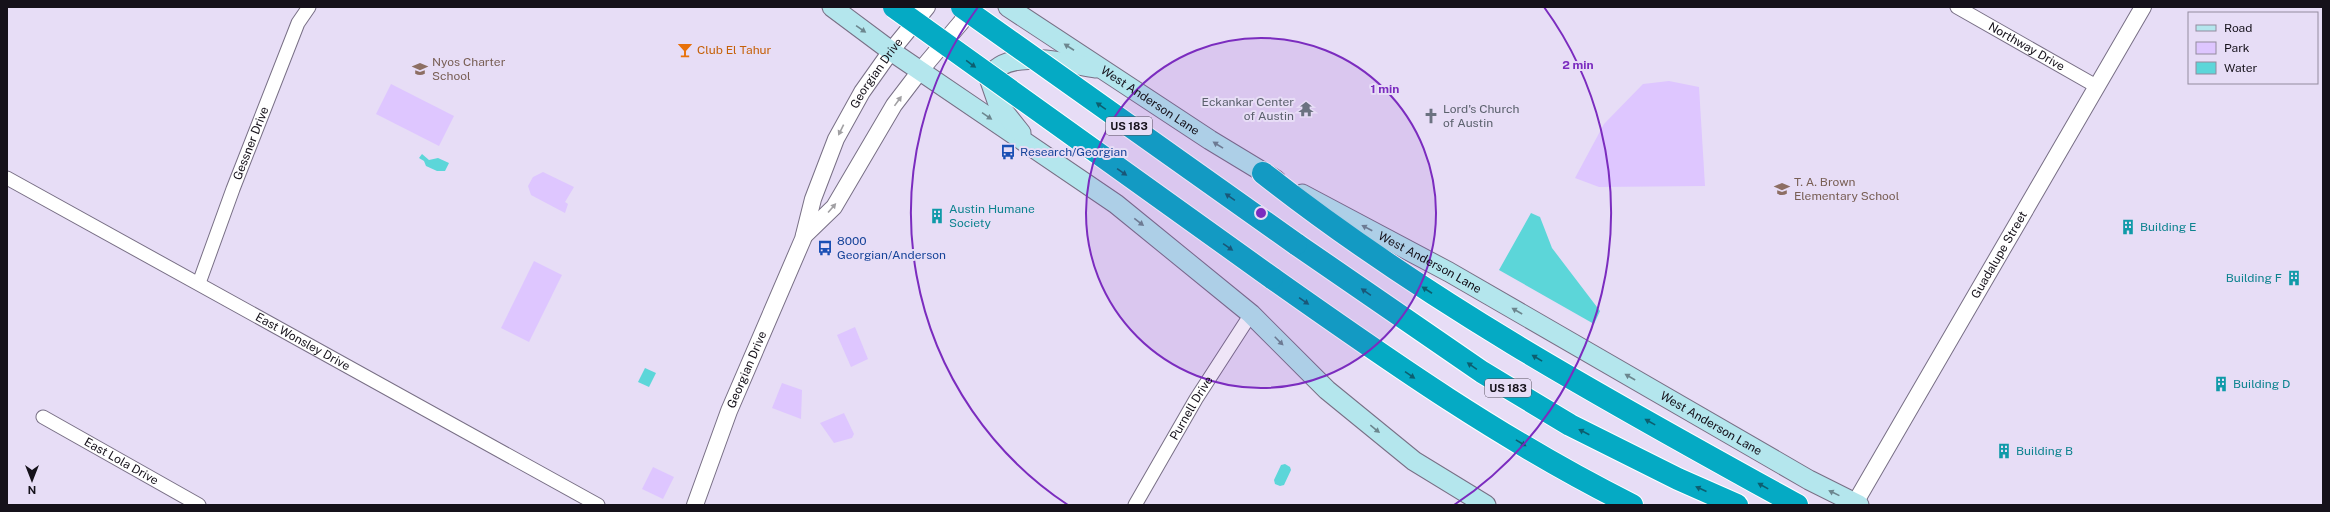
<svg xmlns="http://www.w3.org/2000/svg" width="2330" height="512" viewBox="0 0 2330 512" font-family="'Public Sans',sans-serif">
  <rect width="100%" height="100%" fill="#e7ddf6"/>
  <!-- green -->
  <g fill="#dec6ff">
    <path d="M1669,81L1699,87L1705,186L1599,187L1575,178L1604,124L1643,84Z"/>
    <path d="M391,84L454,116L439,146L376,114Z"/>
    <path d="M543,172L574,187L565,202L568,204L565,213L531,195L528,186L533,177Z"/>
    <path d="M534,261L562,275L529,342L501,328Z"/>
    <path d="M855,327L868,359L851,367L837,335Z"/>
    <path d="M782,383L802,390L801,419L772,408Z"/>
    <path d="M844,413L854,434L852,438L834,443L820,423Z"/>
    <path d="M653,467L674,477L663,499L642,489Z"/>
  </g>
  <!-- water -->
  <g fill="#5cd6d9">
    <path d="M422,154L429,160L438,158L449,163L445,171H437L426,166L424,161L419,158Z"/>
    <path d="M1531,213L1540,217L1552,248L1600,311L1594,324L1499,270Z"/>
    <path d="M645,368L656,373L649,387L638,382Z"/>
    <path d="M1285,464L1290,467L1291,470L1284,485L1280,486L1275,484L1274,480L1281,465Z"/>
  </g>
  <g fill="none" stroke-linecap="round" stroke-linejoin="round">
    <!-- minor casing -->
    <g stroke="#786f85" stroke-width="15">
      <g id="minor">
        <path id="s1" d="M1957,7L2096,86"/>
        <path id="s2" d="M7,178L598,505"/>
        <path id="s3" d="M199,283L233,189L298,23L309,7"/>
        <path id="s4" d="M43,417L199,505"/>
        <path id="s5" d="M1135,505L1196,399L1251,314"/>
      </g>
    </g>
    <!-- tertiary casing -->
    <g stroke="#786f85" stroke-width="18">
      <g id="tertiary">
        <path d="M804,236L834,207L894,105L920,71L974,7"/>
        <path id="s6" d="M1855,503L2143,7"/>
        <path id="s7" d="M695,505L729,411L803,239L813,199L836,139L862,92L891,51L927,7"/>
      </g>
    </g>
    <!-- secondary casing -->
    <g stroke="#786f85" stroke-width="21">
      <g id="secondary">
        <path d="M832,7L891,51L1116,204L1251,314L1327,390L1414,461L1486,505"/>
        <path id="s8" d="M1008,7L1210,140L1276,180"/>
        <path d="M1021,133L998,104L989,78C1005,46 1068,64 1096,68"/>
        <path id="s9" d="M1302,194L1449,272L1809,480L1859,505"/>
      </g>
    </g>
    <!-- motorway casing -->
    <g stroke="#fff" stroke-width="24">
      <g id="motorway">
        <path d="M1263,173C1428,303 1614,404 1797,505"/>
        <path d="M1296,244L1482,372L1570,425L1678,479L1737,505"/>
        <path d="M1272,278C1388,360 1505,442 1632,505"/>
      </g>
    </g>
    <!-- minor -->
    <use href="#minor" stroke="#fff" stroke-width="13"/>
    <!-- tertiary -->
    <use href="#tertiary" stroke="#fff" stroke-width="16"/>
    <!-- secondary -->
    <use href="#secondary" stroke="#b4e6ed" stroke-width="19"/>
    <!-- motorway -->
    <use href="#motorway" stroke="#05aac4" stroke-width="22"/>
    <!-- motorway-bridge casing -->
    <g stroke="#fff" stroke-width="24" stroke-linecap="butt">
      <g id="motorway-bridge">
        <path d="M894,7L1272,278"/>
        <path d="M962,7L1296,244"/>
      </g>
    </g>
    <!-- motorway-bridge -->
    <use href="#motorway-bridge" stroke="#05aac4" stroke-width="22"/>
  </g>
  <!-- one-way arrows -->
  <defs><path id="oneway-solid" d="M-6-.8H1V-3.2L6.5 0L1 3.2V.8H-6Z"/></defs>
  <g fill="#6c868e">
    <use href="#oneway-solid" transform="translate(861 29) rotate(35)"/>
    <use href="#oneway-solid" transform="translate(1069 47) rotate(-147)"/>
    <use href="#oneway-solid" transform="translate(987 116) rotate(34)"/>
    <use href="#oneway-solid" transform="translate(1218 145) rotate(-148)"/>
    <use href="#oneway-solid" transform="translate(1139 222) rotate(38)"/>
    <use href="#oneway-solid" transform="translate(1367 228) rotate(-152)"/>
    <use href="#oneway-solid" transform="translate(1517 311) rotate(-150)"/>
    <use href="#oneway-solid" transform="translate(1279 341) rotate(45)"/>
    <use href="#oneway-solid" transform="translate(1630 377) rotate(-150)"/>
    <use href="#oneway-solid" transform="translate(1375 429) rotate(39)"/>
    <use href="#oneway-solid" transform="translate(1834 493) rotate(-154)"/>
  </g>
  <g fill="#0d5e6f">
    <use href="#oneway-solid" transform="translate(971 64) rotate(36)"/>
    <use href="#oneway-solid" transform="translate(1101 106) rotate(-145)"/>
    <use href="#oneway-solid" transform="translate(1122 172) rotate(35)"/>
    <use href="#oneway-solid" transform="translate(1230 197) rotate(-145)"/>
    <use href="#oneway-solid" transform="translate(1228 247) rotate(35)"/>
    <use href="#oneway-solid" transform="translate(1427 290) rotate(-147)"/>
    <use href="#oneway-solid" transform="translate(1366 292) rotate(-145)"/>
    <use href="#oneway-solid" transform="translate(1304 301) rotate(35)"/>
    <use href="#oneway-solid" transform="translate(1537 358) rotate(-149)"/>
    <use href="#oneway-solid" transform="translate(1472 366) rotate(-145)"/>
    <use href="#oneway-solid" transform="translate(1410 375) rotate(34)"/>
    <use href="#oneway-solid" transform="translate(1650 422) rotate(-151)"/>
    <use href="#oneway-solid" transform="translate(1584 432) rotate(-153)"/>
    <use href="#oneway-solid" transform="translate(1521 443) rotate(31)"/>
    <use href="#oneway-solid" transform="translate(1763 486) rotate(-151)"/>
    <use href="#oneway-solid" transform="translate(1701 489) rotate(-156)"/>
  </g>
  <g fill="#a1a0a3">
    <use href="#oneway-solid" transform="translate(898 101) rotate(-54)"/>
    <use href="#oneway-solid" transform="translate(841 130) rotate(116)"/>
    <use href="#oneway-solid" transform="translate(832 208) rotate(-49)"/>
  </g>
  <!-- distance rings -->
  <circle cx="1261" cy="213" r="175" fill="#7b2cbf" fill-opacity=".12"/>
  <g fill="none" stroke="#7b2cbf" stroke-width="2">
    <circle cx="1261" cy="213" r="175"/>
    <path d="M1068 505A350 350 0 0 1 978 7M1544 7A350 350 0 0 1 1454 505"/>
  </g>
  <!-- icons -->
  <defs>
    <g id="bar-bare" transform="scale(1.2)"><path d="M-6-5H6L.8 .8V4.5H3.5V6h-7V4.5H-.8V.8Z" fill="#e8710a" stroke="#e7ddf6" stroke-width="2.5" paint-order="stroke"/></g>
    <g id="school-bare" transform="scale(1.2)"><path d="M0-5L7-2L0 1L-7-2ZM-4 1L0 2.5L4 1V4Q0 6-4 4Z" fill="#8d6e63" stroke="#e7ddf6" stroke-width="2.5" paint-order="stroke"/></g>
    <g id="temple-bare" transform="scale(1.2)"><path d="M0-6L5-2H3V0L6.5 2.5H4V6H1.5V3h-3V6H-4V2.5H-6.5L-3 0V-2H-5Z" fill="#6b7280" stroke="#e7ddf6" stroke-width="2.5" paint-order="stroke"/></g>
    <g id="church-bare" transform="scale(1.2)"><path d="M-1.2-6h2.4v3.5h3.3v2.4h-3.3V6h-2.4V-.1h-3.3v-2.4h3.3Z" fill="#6b7280" stroke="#e7ddf6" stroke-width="2.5" paint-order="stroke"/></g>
    <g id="bus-bare" transform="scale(1.2)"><path d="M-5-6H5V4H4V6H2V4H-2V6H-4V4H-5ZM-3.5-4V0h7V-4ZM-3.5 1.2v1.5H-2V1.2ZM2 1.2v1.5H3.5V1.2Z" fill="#1a4fb4" stroke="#e7ddf6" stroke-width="2.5" paint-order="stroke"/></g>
    <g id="building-bare" transform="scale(1.2)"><path d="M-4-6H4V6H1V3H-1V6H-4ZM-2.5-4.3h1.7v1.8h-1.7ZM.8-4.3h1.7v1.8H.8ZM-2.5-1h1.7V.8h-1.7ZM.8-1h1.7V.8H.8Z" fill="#0f9aa8" stroke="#e7ddf6" stroke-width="2.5" paint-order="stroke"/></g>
  </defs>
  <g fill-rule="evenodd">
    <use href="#bar-bare" x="685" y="50"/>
    <use href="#school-bare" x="420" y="69"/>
    <use href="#temple-bare" x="1306" y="109"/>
    <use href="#church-bare" x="1431" y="116"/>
    <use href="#bus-bare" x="1008" y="152"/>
    <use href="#school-bare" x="1782" y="189"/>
    <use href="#building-bare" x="937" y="216"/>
    <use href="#building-bare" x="2128" y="227"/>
    <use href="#bus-bare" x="825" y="248"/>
    <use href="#building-bare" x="2294" y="278"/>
    <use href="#building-bare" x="2221" y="384"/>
    <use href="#building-bare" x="2004" y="451"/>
  </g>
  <g text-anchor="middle" stroke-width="4" stroke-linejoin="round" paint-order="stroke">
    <!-- shield labels -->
    <g fill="#e7ddf6" stroke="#544e5c" stroke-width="1">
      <rect x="1106" y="117" width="46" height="18" rx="3"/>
      <rect x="1485" y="379" width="46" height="18" rx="3"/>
    </g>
    <g font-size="11" font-weight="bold" fill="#15111a">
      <text x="1129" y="130">US 183</text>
      <text x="1508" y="392">US 183</text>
    </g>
    <!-- street labels -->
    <g font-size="12" fill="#15111a" stroke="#e7ddf6">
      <text dy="4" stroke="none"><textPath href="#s1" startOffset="80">Northway Drive</textPath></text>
      <text dy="4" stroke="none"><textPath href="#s7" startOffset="470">Georgian Drive</textPath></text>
      <text dy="4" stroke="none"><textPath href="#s8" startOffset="170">West Anderson Lane</textPath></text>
      <text dy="4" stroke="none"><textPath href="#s3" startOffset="149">Gessner Drive</textPath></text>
      <text dy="4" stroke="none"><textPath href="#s6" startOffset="287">Guadalupe Street</textPath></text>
      <text dy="4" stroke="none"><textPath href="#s9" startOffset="145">West Anderson Lane</textPath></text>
      <text dy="4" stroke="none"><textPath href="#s2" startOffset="338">East Wonsley Drive</textPath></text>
      <text dy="4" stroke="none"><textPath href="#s7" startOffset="145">Georgian Drive</textPath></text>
      <text dy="4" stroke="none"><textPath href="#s5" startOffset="112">Purnell Drive</textPath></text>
      <text dy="4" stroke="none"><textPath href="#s9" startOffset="469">West Anderson Lane</textPath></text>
      <text dy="4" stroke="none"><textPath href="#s4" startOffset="90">East Lola Drive</textPath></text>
    </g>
    <!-- food labels -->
    <g font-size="12" fill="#c56008" stroke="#e7ddf6" text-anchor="start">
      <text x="697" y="54">Club El Tahur</text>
    </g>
    <!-- education labels -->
    <g font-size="12" fill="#785e54" stroke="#e7ddf6" text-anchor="start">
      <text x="432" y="66">Nyos Charter<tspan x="432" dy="14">School</tspan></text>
      <text x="1794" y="186">T. A. Brown<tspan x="1794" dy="14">Elementary School</tspan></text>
    </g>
    <!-- worship labels -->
    <g font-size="12" fill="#5b616d" stroke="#e7ddf6" text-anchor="end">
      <text x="1294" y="106">Eckankar Center<tspan x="1294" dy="14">of Austin</tspan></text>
      <text x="1443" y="113" text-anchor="start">Lord's Church<tspan x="1443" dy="14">of Austin</tspan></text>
    </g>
    <!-- transit labels -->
    <g font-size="12" fill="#164399" stroke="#e7ddf6" text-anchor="start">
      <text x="1020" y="156">Research/Georgian</text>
      <text x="837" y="245">8000<tspan x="837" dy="14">Georgian/Anderson</tspan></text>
    </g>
    <!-- culture labels -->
    <g font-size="12" fill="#0d838f" stroke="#e7ddf6" text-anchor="start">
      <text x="949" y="213">Austin Humane<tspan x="949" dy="14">Society</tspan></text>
      <text x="2140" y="231">Building E</text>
      <text x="2282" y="282" text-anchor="end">Building F</text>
      <text x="2233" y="388">Building D</text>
      <text x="2016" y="455">Building B</text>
    </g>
  </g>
  <circle cx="1261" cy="213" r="6" fill="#7b2cbf" stroke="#e7ddf6" stroke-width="2"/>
  <g font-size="12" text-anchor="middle" font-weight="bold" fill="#7b2cbf" stroke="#e7ddf6" stroke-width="4" stroke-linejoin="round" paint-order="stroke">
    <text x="1578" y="69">2 min</text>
    <text x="1385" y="93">1 min</text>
  </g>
  <!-- border -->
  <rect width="2330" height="512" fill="none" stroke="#15111a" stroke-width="16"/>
  <!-- legend -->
  <rect x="2188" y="12" width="130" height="72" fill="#e7ddf6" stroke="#938b9e"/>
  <rect x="2196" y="25" width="20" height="6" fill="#b4e6ed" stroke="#938b9e"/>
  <text x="2224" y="32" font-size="12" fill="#15111a">Road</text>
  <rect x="2196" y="42" width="20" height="12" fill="#dec6ff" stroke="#938b9e"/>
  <text x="2224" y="52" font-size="12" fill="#15111a">Park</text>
  <rect x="2196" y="62" width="20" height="12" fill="#5cd6d9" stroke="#938b9e"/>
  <text x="2224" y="72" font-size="12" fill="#15111a">Water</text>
  <!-- north arrow -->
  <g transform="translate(32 480) rotate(180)" stroke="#e7ddf6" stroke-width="3" paint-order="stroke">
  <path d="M0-3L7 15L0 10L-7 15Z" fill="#15111a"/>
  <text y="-6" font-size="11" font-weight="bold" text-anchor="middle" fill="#15111a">N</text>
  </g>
</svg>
